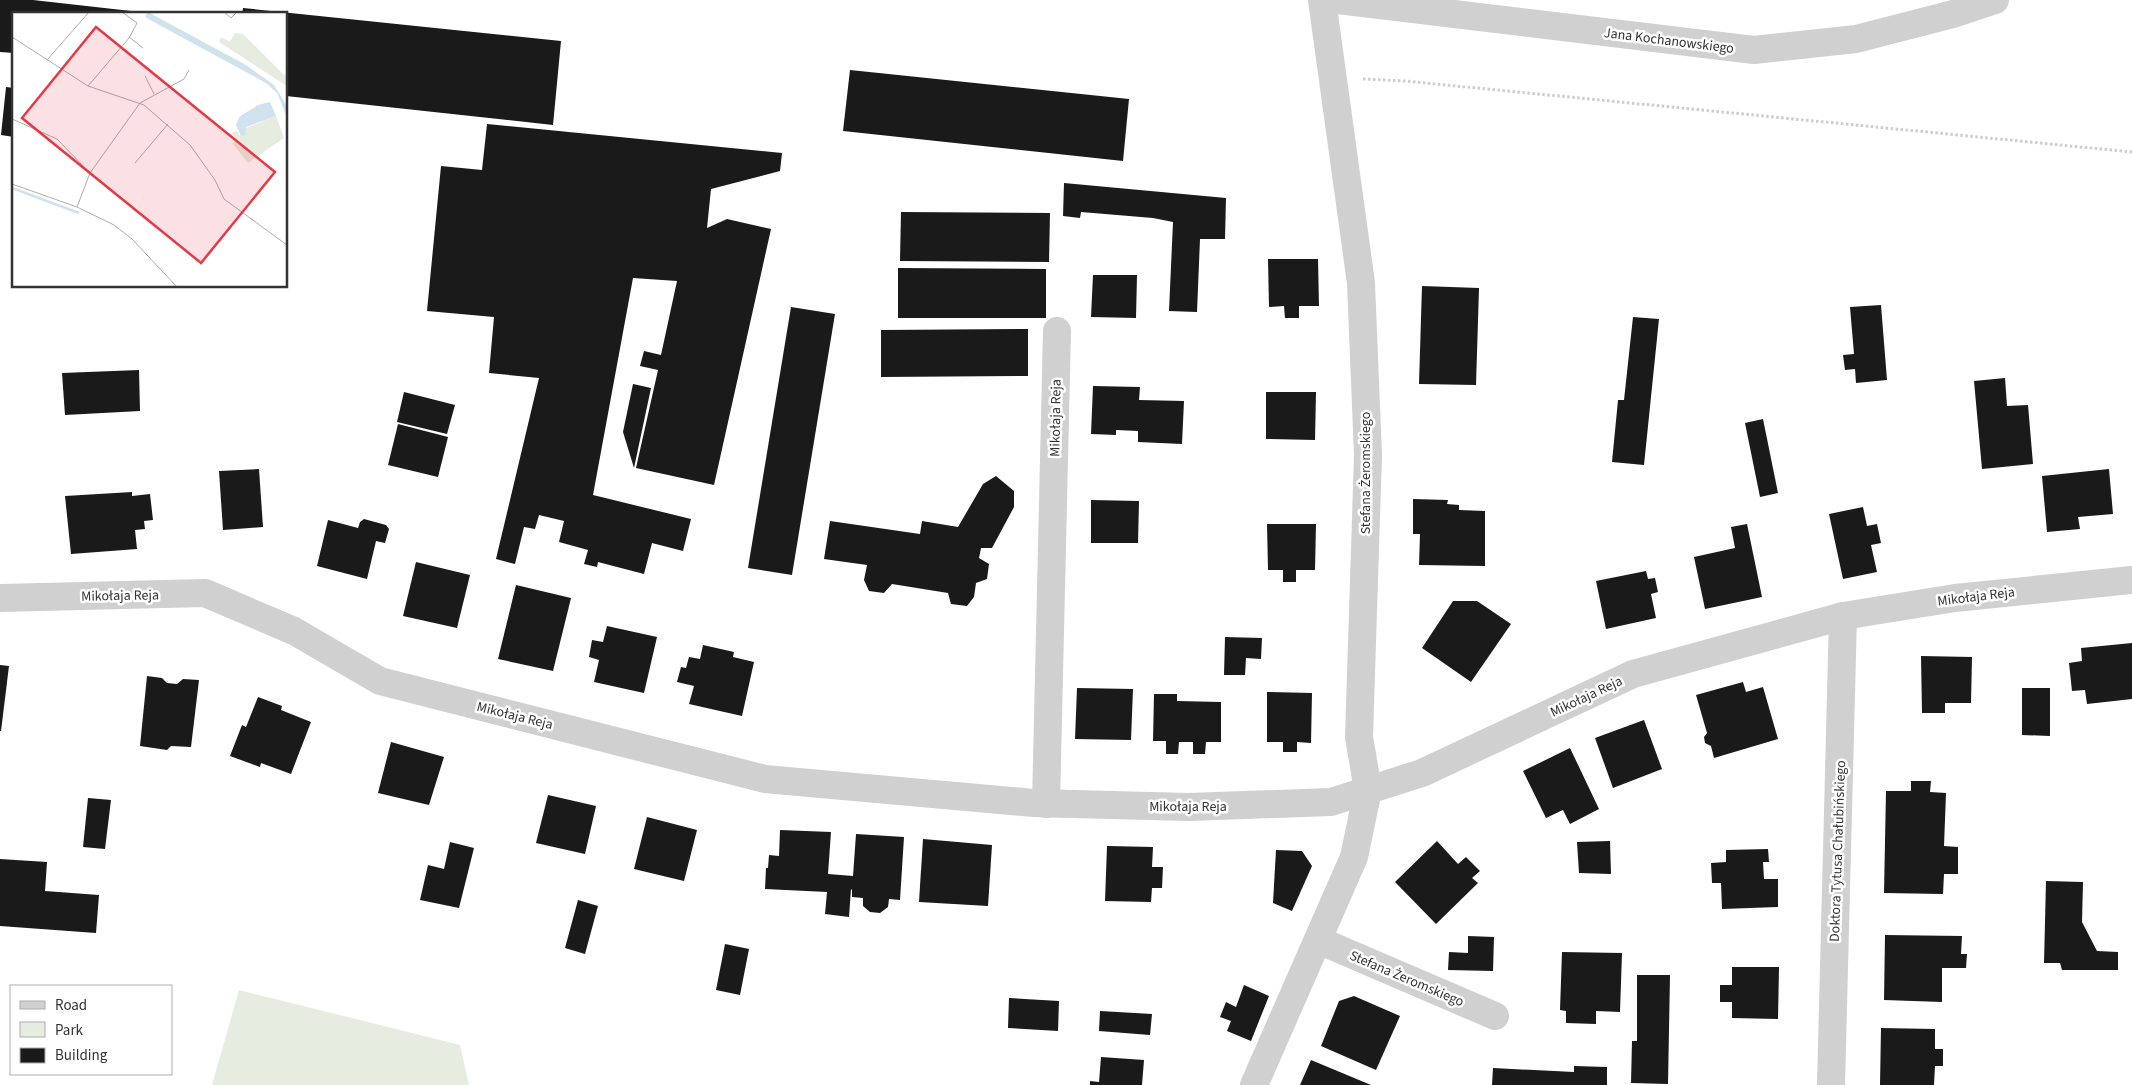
<svg xmlns="http://www.w3.org/2000/svg" width="2132" height="1085" viewBox="0 0 2132 1085" font-family="'Source Sans 3',sans-serif">
  <rect width="100%" height="100%" fill="#fff"/>
  <!-- green -->
  <path fill="#e6ecdf" d="M239,990L460,1045L469,1085H212Z"/>
  <!-- building -->
  <g fill="#1a1a1a">
    <path d="M0,0H33L140,12L139,14H14V53L0,52Z"/>
    <path d="M243,8L561,41L553,125L286,96V14H242Z"/>
    <path d="M850,70L1129,99L1123,161L843,131Z"/>
    <path d="M6,87L14,88V137L1,135Z"/>
    <path d="M487,124L782,153L780,171L711,189L707,228L727,219L771,229L714,485L636,468L658,370L640,366L644,351L661,355L677,281L633,278L593,495L691,519L683,551L652,543L644,574L598,562L597,567L584,564L588,550L559,542L564,521L539,515L535,529L524,527L515,564L496,559L539,378L489,373L494,317L427,311L441,166L482,170Z"/>
    <path d="M1064,183L1226,198L1225,239H1200L1197,312L1169,311L1173,222L1153,218L1081,212L1080,218L1063,216Z"/>
    <path d="M901,212L1050,213L1049,262L900,261Z"/>
    <path d="M1268,259H1318L1319,306H1299V318H1285L1284,306L1269,307Z"/>
    <path d="M898,268L1046,269V318H898Z"/>
    <path d="M1093,275H1137L1136,318L1091,317Z"/>
    <path d="M1422,286L1479,288L1476,385L1419,384Z"/>
    <path d="M1881,305L1887,380L1856,383L1855,369L1845,370L1843,355L1854,354L1850,307Z"/>
    <path d="M791,307L835,314L792,575L748,568Z"/>
    <path d="M1633,317L1659,319L1644,465L1612,462L1618,400H1624Z"/>
    <path d="M1028,329V376L881,377V330Z"/>
    <path d="M139,370L140,411L65,415L62,373Z"/>
    <path d="M2005,378L2007,406L2028,405L2033,464L1982,469L1974,381Z"/>
    <path d="M633,384L651,388L634,468L623,432Z"/>
    <path d="M1093,386L1140,387L1139,400L1184,401L1182,444L1138,442V431L1116,430V435L1091,434Z"/>
    <path d="M404,392L455,405L447,434L397,422Z"/>
    <path d="M1266,392H1316L1315,440L1266,439Z"/>
    <path d="M1763,419L1778,493L1760,497L1745,423Z"/>
    <path d="M398,424L448,437L438,477L388,465Z"/>
    <path d="M259,469L263,527L223,530L219,471Z"/>
    <path d="M2109,469L2113,514L2078,517L2080,529L2047,532L2042,476Z"/>
    <path d="M996,476L1014,491V507L992,548H981L979,558L989,564L987,579L976,583L974,597L967,606L951,604L948,593L892,584L884,593L869,591L864,580L867,565L824,559L830,521L920,534L922,521L958,527L983,484Z"/>
    <path d="M132,492V496L150,494L153,520L144,521L145,529L135,530L137,549L71,554L65,496Z"/>
    <path d="M1413,499L1448,500L1447,504L1459,505V510L1485,511V566L1419,565L1420,534H1413Z"/>
    <path d="M1091,500L1139,501L1138,543H1091Z"/>
    <path d="M1863,507L1867,526L1877,524L1881,543L1871,545L1877,572L1843,579L1829,514Z"/>
    <path d="M364,519L386,525L389,529L385,543L376,541L367,579L317,566L328,520L358,528L360,522Z"/>
    <path d="M1267,524H1316L1315,570H1296V582H1283V570H1268Z"/>
    <path d="M1747,524L1762,597L1705,609L1694,557L1735,548L1731,527Z"/>
    <path d="M416,562L470,575L457,628L403,616Z"/>
    <path d="M1646,571L1648,579L1655,578L1658,592L1651,594L1656,618L1606,629L1596,581Z"/>
    <path d="M516,585L571,598L553,671L498,659Z"/>
    <path d="M1453,601H1477L1511,624L1471,682L1422,648Z"/>
    <path d="M607,626L657,637L644,693L594,682L599,660L589,657L592,640L603,642Z"/>
    <path d="M1225,637L1262,638L1261,659L1246,658L1245,675H1224Z"/>
    <path d="M2132,643V699L2087,704L2085,690L2072,691L2069,663L2082,661L2081,648Z"/>
    <path d="M703,645L734,652L733,657L754,662L742,716L689,704L694,686L677,682L681,667L686,668L689,657L700,659Z"/>
    <path d="M1921,656L1972,657L1971,703H1945V713H1922Z"/>
    <path d="M0,665L9,666L1,731H0Z"/>
    <path d="M147,676L162,678L167,683L177,684L183,679L199,680L191,747L171,746L167,750L140,746Z"/>
    <path d="M1743,682L1746,692L1763,687L1778,739L1714,758L1711,746L1705,743L1704,737L1707,733L1696,695Z"/>
    <path d="M1077,688L1133,689L1131,740L1075,739Z"/>
    <path d="M2022,688H2050V736L2022,735Z"/>
    <path d="M1267,692L1312,693L1311,743L1297,742V752H1283V742H1267Z"/>
    <path d="M1154,694H1177V701L1221,702V742H1206L1205,754H1193V742H1179L1178,754H1166V741H1153Z"/>
    <path d="M258,697L282,706L281,710L311,722L291,774L261,763L260,767L230,756L242,725L246,727Z"/>
    <path d="M1644,720L1662,769L1613,788L1595,738Z"/>
    <path d="M391,742L444,757L429,805L378,793Z"/>
    <path d="M1570,748L1599,809L1570,824L1563,810L1546,818L1523,771Z"/>
    <path d="M1911,781H1931L1930,792L1946,793L1944,846L1958,847V874H1944L1943,894L1884,893L1886,791H1911Z"/>
    <path d="M548,795L596,806L585,854L536,843Z"/>
    <path d="M88,798L111,800L105,849L83,847Z"/>
    <path d="M647,817L697,830L684,881L634,869Z"/>
    <path d="M780,830L831,832L828,874L853,876L856,834L904,837L900,900L889,899L888,907L880,913L870,912L863,906V898L852,897V890L851,889L849,917L825,914L827,892L765,889L766,868H768L769,855L779,856Z"/>
    <path d="M923,839L992,845L988,906L919,902Z"/>
    <path d="M1437,841L1458,864L1466,857L1480,871L1472,878L1478,883L1436,924L1395,882Z"/>
    <path d="M1610,841L1611,874L1579,873L1577,842Z"/>
    <path d="M450,842L474,848L459,908L420,900L428,865L444,869Z"/>
    <path d="M1107,846L1153,847L1152,867H1163L1162,888H1152L1151,902L1105,901Z"/>
    <path d="M1768,849L1769,862H1763L1764,879H1778V907L1722,909L1721,883H1712L1711,863L1726,862V850Z"/>
    <path d="M1276,850L1302,851L1312,866L1292,911L1273,903Z"/>
    <path d="M0,859L47,862L45,891L99,895L96,933L0,926Z"/>
    <path d="M2046,881L2083,882L2082,922L2097,951L2118,952V970H2062L2060,963H2044Z"/>
    <path d="M578,900L598,906L585,954L565,948Z"/>
    <path d="M1885,935L1962,936L1961,954H1967L1966,968H1942V1002L1884,1000Z"/>
    <path d="M1468,936L1494,937L1493,971L1448,970L1449,952L1468,953Z"/>
    <path d="M725,944L749,949L740,995L716,990Z"/>
    <path d="M1562,952L1622,953L1620,1012L1596,1011V1024L1566,1023V1011L1560,1010Z"/>
    <path d="M1732,967H1779L1778,1019L1732,1018V1002H1720V985H1732Z"/>
    <path d="M1637,975H1670L1668,1084L1631,1083L1632,1041H1637Z"/>
    <path d="M1244,985L1269,996L1251,1041L1227,1031L1231,1021L1220,1017L1226,1002L1236,1007Z"/>
    <path d="M1354,996L1400,1016L1376,1070L1321,1046L1339,1001Z"/>
    <path d="M1009,998L1059,1001L1058,1031L1008,1028Z"/>
    <path d="M1100,1011L1152,1014L1150,1035L1099,1031Z"/>
    <path d="M1881,1028L1935,1029V1049H1943V1066H1935L1934,1085H1880Z"/>
    <path d="M1101,1057L1144,1060L1142,1085H1090V1081L1099,1082Z"/>
    <path d="M1311,1060L1371,1085H1300Z"/>
    <path d="M1574,1066L1607,1067V1085H1492L1493,1068L1574,1072Z"/>
  </g>
  <g fill="none" stroke-linecap="round" stroke-linejoin="round">
    <!-- path -->
    <path stroke="#cdcdcd" stroke-width="3" stroke-dasharray="2.5 2.5" stroke-linecap="butt" d="M1363,79L1405,81L2132,152"/>
    <!-- minor -->
    <g stroke="#d0d0d0" stroke-width="28">
      <path d="M1338,0L1754,50L1856,39L1953,14L1995,0"/>
      <path d="M0,598L205,593L294,631L380,681L765,779L1034,803L1189,807L1331,802L1422,773L1633,674L1843,616L1955,598L2132,580"/>
      <path d="M1046,804L1057,331"/>
      <path d="M1318,940L1495,1016"/>
      <path d="M1254,1085L1354,857L1368,790L1359,737L1368,455L1361,283L1322,0"/>
      <path d="M1831,1085L1843,616"/>
    </g>
  </g>
  <g text-anchor="middle" stroke-width="5" stroke-linejoin="round" paint-order="stroke">
    <!-- street labels -->
    <g font-size="14" fill="#333" stroke="#fff">
      <text transform="translate(1669 40) rotate(7)" y="5">Jana Kochanowskiego</text>
      <text transform="translate(1055 418) rotate(-89)" y="5">Mikołaja Reja</text>
      <text transform="translate(1365 473) rotate(-90)" y="5">Stefana Żeromskiego</text>
      <text transform="translate(120 595) rotate(-1)" y="5">Mikołaja Reja</text>
      <text transform="translate(1976 596) rotate(-7)" y="5">Mikołaja Reja</text>
      <text transform="translate(1586 696) rotate(-25)" y="5">Mikołaja Reja</text>
      <text transform="translate(515 715) rotate(14)" y="5">Mikołaja Reja</text>
      <text x="1188" y="811">Mikołaja Reja</text>
      <text transform="translate(1837 851) rotate(-88)" y="5">Doktora Tytusa Chałubińskiego</text>
      <text transform="translate(1407 978) rotate(23)" y="5">Stefana Żeromskiego</text>
    </g>
  </g>
  <!-- overview -->
  <g transform="translate(12 12)">
    <rect width="275" height="275" fill="#fff"/>
    <path d="M223,21L231,22L272,63L275,62V74L207,30L209,25L218,30ZM264,104L272,126L236,151L221,132L224,127L219,121L225,119L228,124L234,116Z" fill="#e6ecdf"/>
    <path d="M136,0L234,53L262,73L275,94V105L265,81L254,71L149,14L133,5ZM258,90L264,104L234,115L233,123L229,124L224,113L227,105L246,93Z" fill="#cfe2ee"/>
    <path fill="none" stroke="#cfe2ee" stroke-width="2.5" d="M0,176L67,201"/>
    <path fill="none" stroke="#adadad" stroke-width="1" d="M212,0L219,6L225,0M0,25L76,74L132,93L178,133L203,168L212,187L275,233M117,25L131,36M35,48L77,0M133,64L142,82M76,74L117,26L125,11L110,0M0,107L45,127L78,161M123,151L156,112M0,172L65,195L102,213L120,227L165,275M65,195L78,161L128,91L172,67L177,58"/>
    <path fill="#e63946" fill-opacity="0.15" stroke="#e63946" stroke-width="2.5" d="M84,15L263,160L189,251L10,106Z"/>
    <rect width="275" height="275" fill="none" stroke="#333" stroke-width="2.5"/>
  </g>
  <!-- legend -->
  <rect x="10" y="985" width="162" height="90" fill="#ffffff" stroke="#adadad"/>
  <rect x="20" y="1001" width="25" height="8" fill="#d0d0d0" stroke="#adadad"/>
  <text x="55" y="1010" font-size="15" fill="#333333">Road</text>
  <rect x="20" y="1022" width="25" height="15" fill="#e6ecdf" stroke="#adadad"/>
  <text x="55" y="1035" font-size="15" fill="#333333">Park</text>
  <rect x="20" y="1048" width="25" height="15" fill="#1a1a1a" stroke="#adadad"/>
  <text x="55" y="1060" font-size="15" fill="#333333">Building</text>
</svg>
